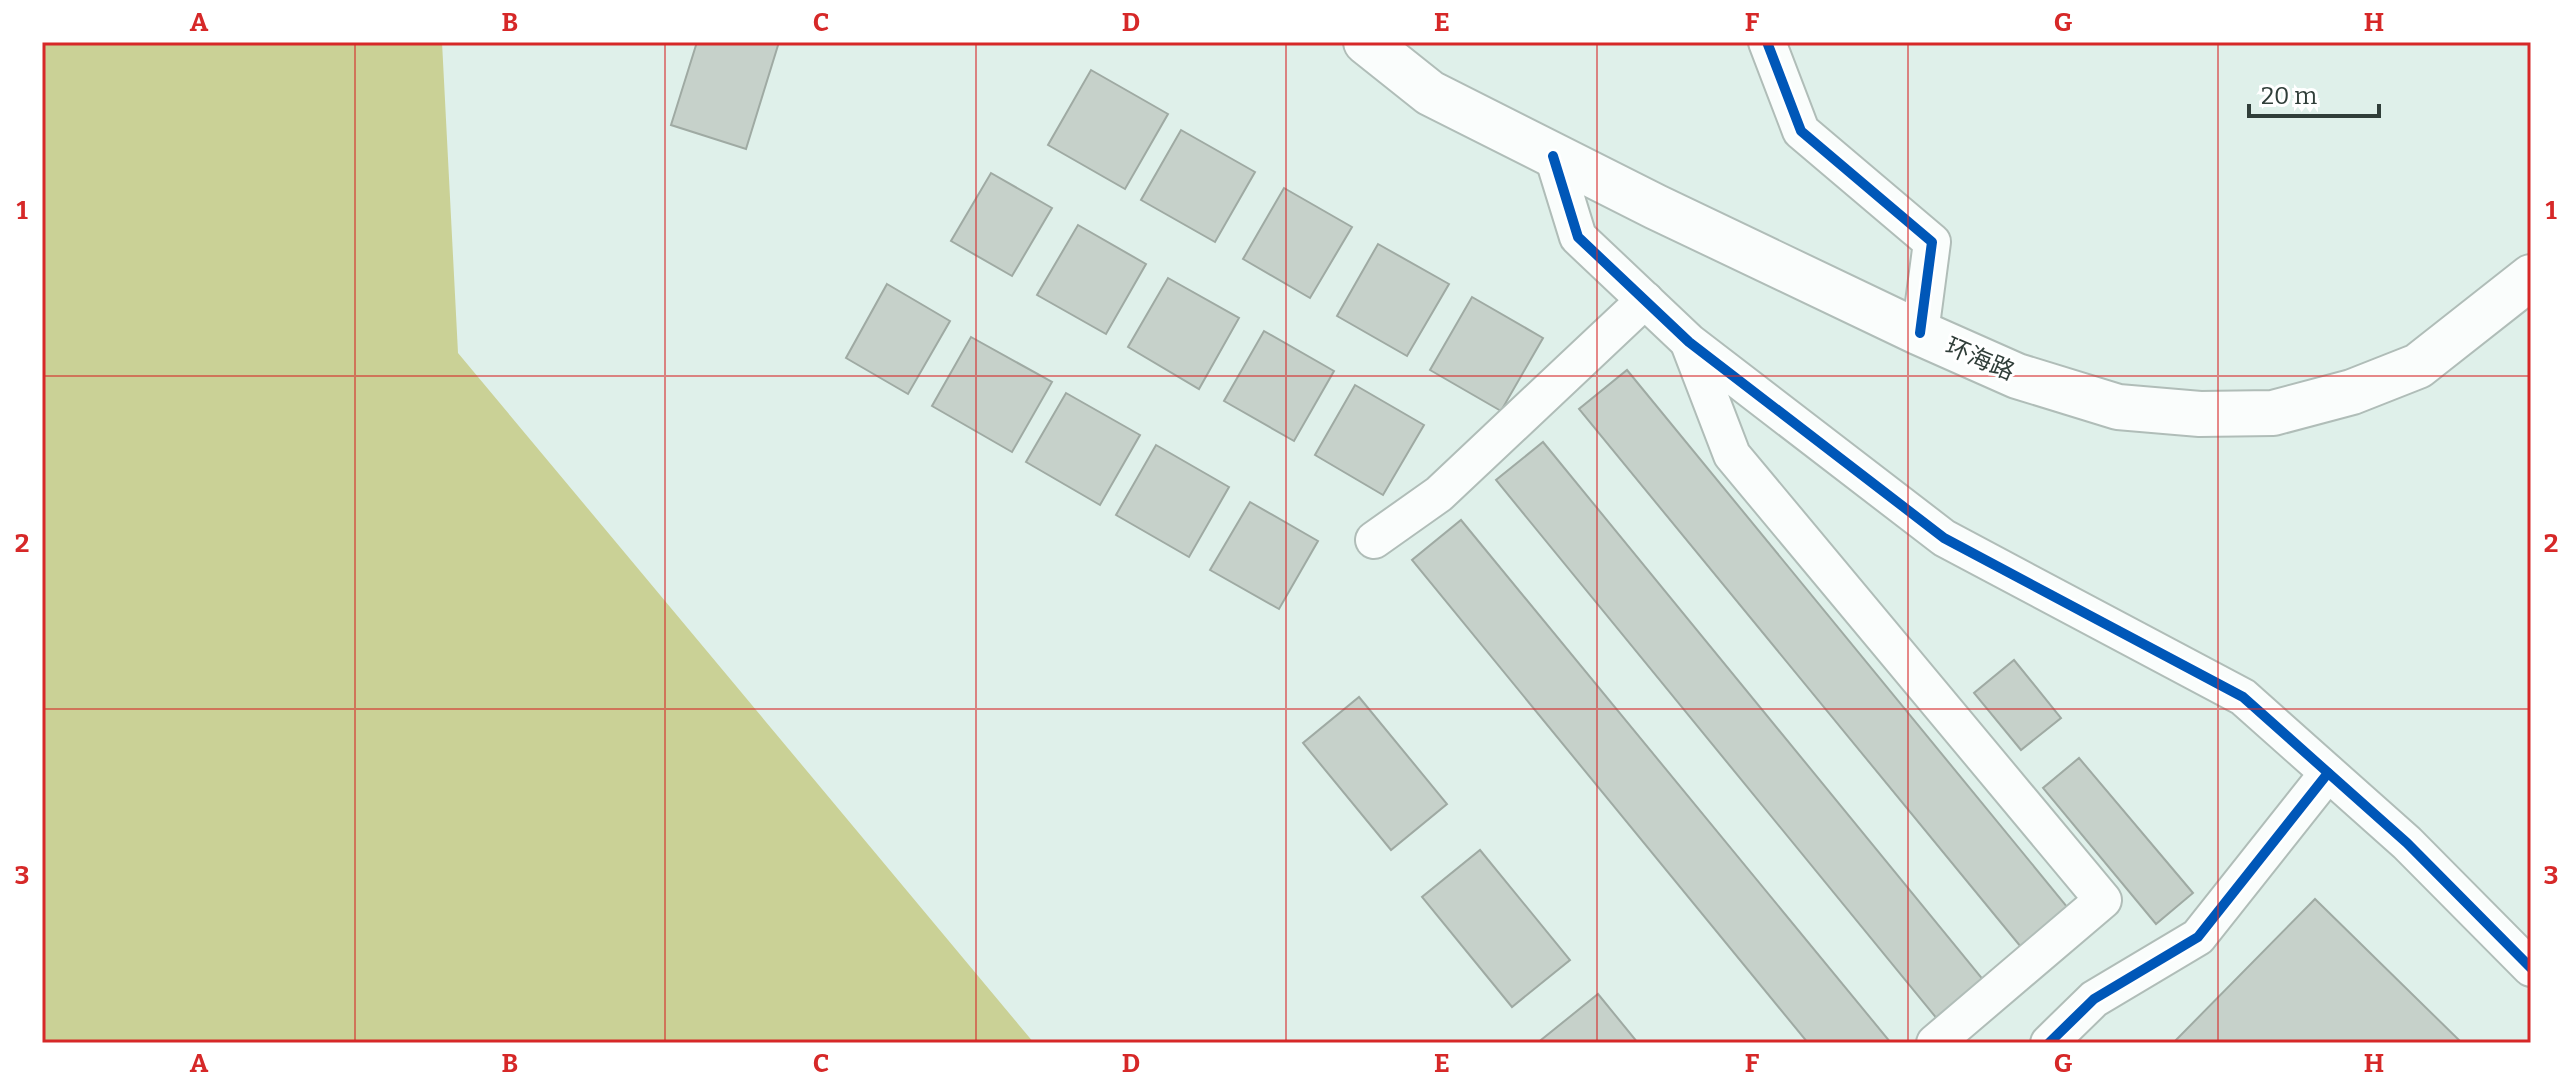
<svg xmlns="http://www.w3.org/2000/svg" width="2573" height="1085" viewBox="0 0 2573 1085" font-family="Bitter,'Noto Sans SC',serif">
  <rect width="100%" height="100%" fill="#dff0ea"/>
  <!-- forest -->
  <path fill="#cad196" d="M42,42H442L458,353L1034,1043H42Z"/>
  <!-- building -->
  <g fill="#c6d1ca" stroke="#9faaa3" stroke-width="2">
    <path d="M697,42H779L746,149L671,125Z"/>
    <path d="M1091,70L1168,114L1125,189L1048,145Z"/>
    <path d="M1181,130L1255,172L1215,242L1141,200Z"/>
    <path d="M991,173L1052,208L1012,276L951,241Z"/>
    <path d="M1284,188L1352,227L1310,298L1243,259Z"/>
    <path d="M1078,225L1146,264L1106,334L1037,295Z"/>
    <path d="M1378,244L1449,284L1407,356L1337,316Z"/>
    <path d="M1168,278L1239,318L1199,389L1128,347Z"/>
    <path d="M887,284L950,321L908,394L846,358Z"/>
    <path d="M1472,297L1543,338L1501,411L1430,370Z"/>
    <path d="M1264,331L1334,371L1294,441L1224,401Z"/>
    <path d="M971,337L1052,382L1012,452L932,406Z"/>
    <path d="M1627,370L2068,908L2021,947L1579,409Z"/>
    <path d="M1355,385L1424,425L1383,495L1315,455Z"/>
    <path d="M1066,393L1140,435L1100,505L1026,462Z"/>
    <path d="M1543,442L1985,982L1938,1020L1496,480Z"/>
    <path d="M1156,445L1229,487L1189,557L1116,515Z"/>
    <path d="M1250,502L1318,541L1279,609L1210,570Z"/>
    <path d="M1461,520L1891,1043H1808L1412,560Z"/>
    <path d="M2014,660L2061,718L2021,750L1974,693Z"/>
    <path d="M1359,697L1447,804L1391,850L1303,743Z"/>
    <path d="M2079,758L2193,893L2156,924L2043,788Z"/>
    <path d="M1480,850L1570,960L1512,1007L1422,897Z"/>
    <path d="M2315,899L2462,1043H2173Z"/>
    <path d="M1598,994L1638,1043H1543L1541,1040Z"/>
  </g>
  <g fill="none" stroke-linecap="round" stroke-linejoin="round">
    <!-- street casing -->
    <g stroke="#b0bdb8" stroke-width="40">
      <g id="street">
        <path d="M1767,42L1801,131L1932,242L1920,333"/>
        <path d="M1553,156L1578,237L1689,342L1944,538L2243,697L2407,843L2531,968"/>
        <path d="M1689,343L1732,455L2103,900L1935,1043"/>
        <path d="M1374,540L1439,494L1645,300"/>
        <path d="M2049,1043L2094,999L2198,937L2328,773"/>
      </g>
    </g>
    <!-- primary casing -->
    <g stroke="#b0bdb8" stroke-width="48">
      <path id="primary" d="M1366,42L1430,93L1656,207L1920,333L2017,376L2118,407L2200,414L2273,413L2352,392L2418,366L2531,277"/>
    </g>
    <!-- street -->
    <use href="#street" stroke="#fafdfc" stroke-width="36"/>
    <!-- primary -->
    <use href="#primary" stroke="#fafdfc" stroke-width="44"/>
    <!-- cycleway casing -->
    <g stroke="#fff" stroke-width="15">
      <g id="cycleway">
        <path d="M1767,42L1801,131L1932,242L1920,333"/>
        <path d="M1553,156L1578,237L1689,342L1944,538L2243,697L2407,843L2531,968"/>
        <path d="M2049,1043L2094,999L2198,937L2328,773"/>
      </g>
    </g>
    <!-- cycleway -->
    <use href="#cycleway" stroke="#0057b8" stroke-width="10"/>
  </g>
  <!-- grid -->
  <path fill="none" stroke="#d62828" stroke-width="2" stroke-opacity="0.55" d="M355,42V1043M665,42V1043M976,42V1043M1286,42V1043M1597,42V1043M1908,42V1043M2218,42V1043M42,376H2531M42,709H2531"/>
  <g text-anchor="middle" stroke-width="6" stroke-linejoin="round" paint-order="stroke">
    <!-- street labels -->
    <g font-size="24" fill="#303e39" stroke="#fff">
      <text transform="translate(1980 359) rotate(23)" y="8">环海路</text>
    </g>
  </g>
  <!-- border -->
  <rect width="2573" height="1085" fill="none" stroke="#ffffff" stroke-width="88"/>
  <!-- scale -->
  <path d="M2249 104v12h130v-12" fill="none" stroke="#303e39" stroke-width="4"/>
  <text x="2261" y="104" font-size="24" fill="#303e39" stroke="#ffffff" stroke-width="6" paint-order="stroke">20 m</text>
  <rect x="44" y="44" width="2485" height="997" fill="none" stroke="#d62828" stroke-width="3"/>
  <g font-size="26" text-anchor="middle" font-weight="bold" fill="#d62828">
    <text x="199" y="31">A</text>
    <text x="510" y="31">B</text>
    <text x="821" y="31">C</text>
    <text x="1131" y="31">D</text>
    <text x="1442" y="31">E</text>
    <text x="1752" y="31">F</text>
    <text x="2063" y="31">G</text>
    <text x="2374" y="31">H</text>
    <text x="22" y="219">1</text>
    <text x="2551" y="219">1</text>
    <text x="22" y="552">2</text>
    <text x="2551" y="552">2</text>
    <text x="22" y="884">3</text>
    <text x="2551" y="884">3</text>
    <text x="199" y="1072">A</text>
    <text x="510" y="1072">B</text>
    <text x="821" y="1072">C</text>
    <text x="1131" y="1072">D</text>
    <text x="1442" y="1072">E</text>
    <text x="1752" y="1072">F</text>
    <text x="2063" y="1072">G</text>
    <text x="2374" y="1072">H</text>
  </g>
</svg>
